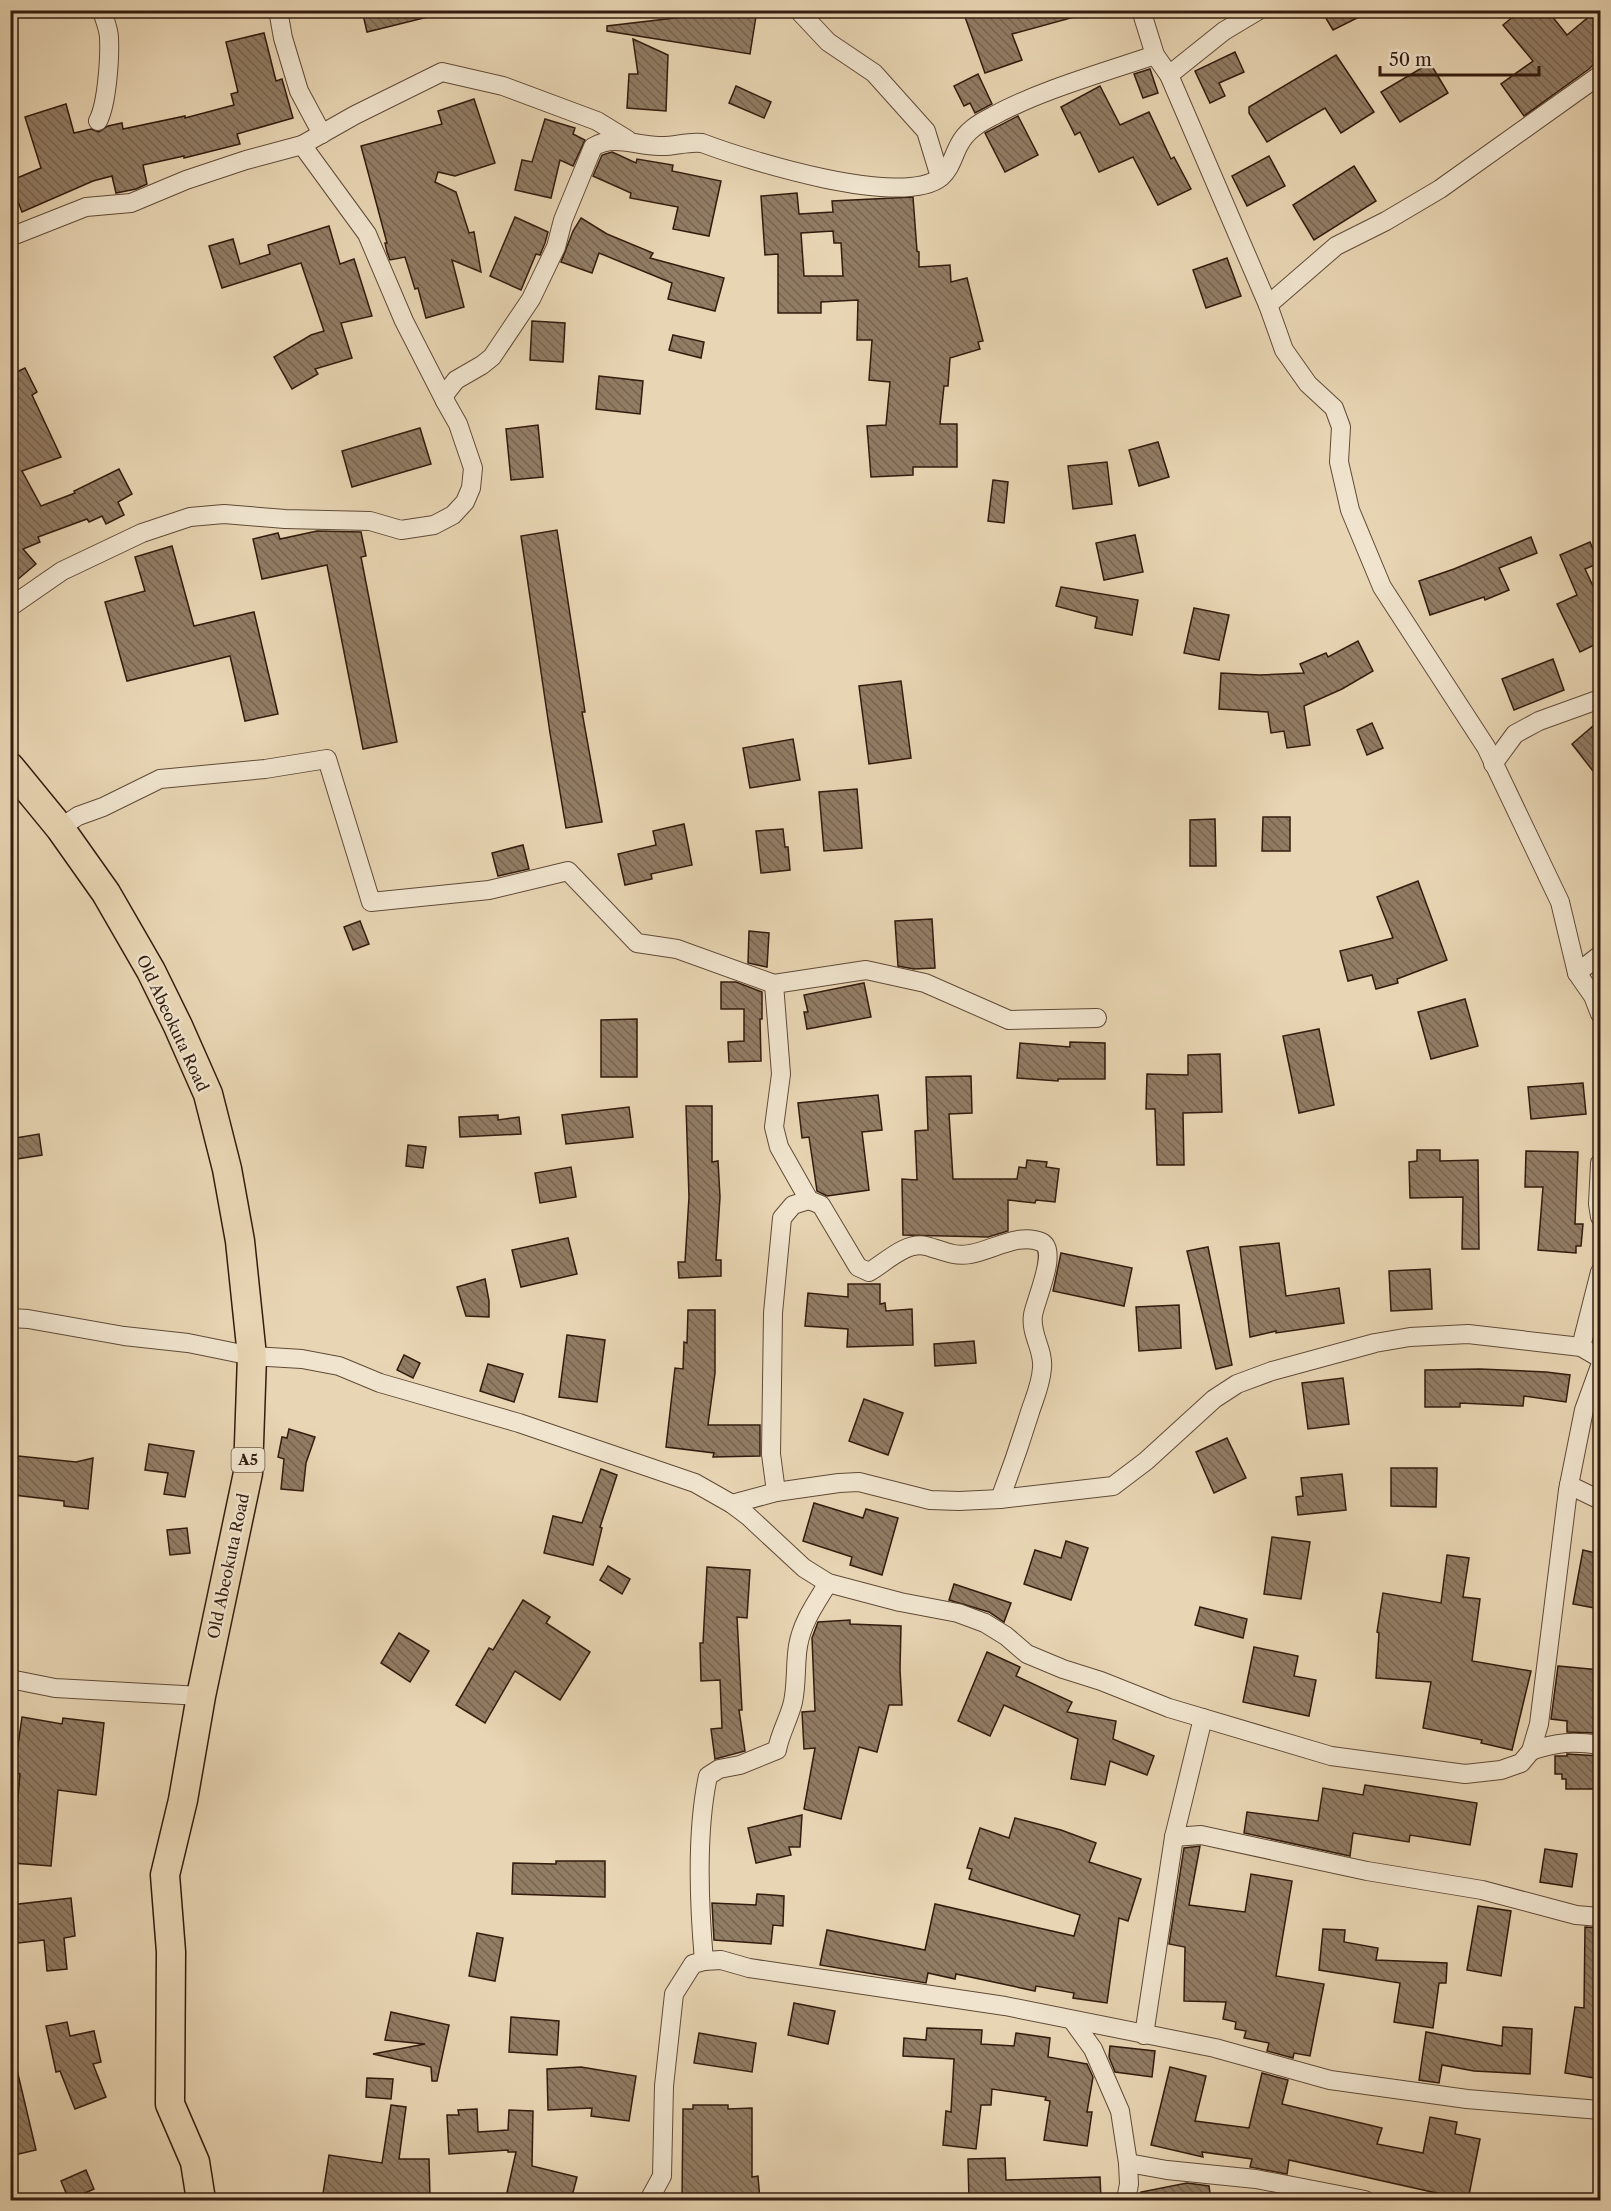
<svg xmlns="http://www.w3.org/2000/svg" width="1611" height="2211" viewBox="0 0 1611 2211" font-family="'Libre Caslon Text',serif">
  <defs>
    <pattern id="building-back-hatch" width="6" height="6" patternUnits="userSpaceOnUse" patternTransform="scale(1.5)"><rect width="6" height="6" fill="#917c64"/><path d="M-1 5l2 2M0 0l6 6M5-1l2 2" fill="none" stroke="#776551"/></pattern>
  </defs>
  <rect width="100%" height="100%" fill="#e8d5b3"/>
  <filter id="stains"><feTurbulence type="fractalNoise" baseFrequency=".00333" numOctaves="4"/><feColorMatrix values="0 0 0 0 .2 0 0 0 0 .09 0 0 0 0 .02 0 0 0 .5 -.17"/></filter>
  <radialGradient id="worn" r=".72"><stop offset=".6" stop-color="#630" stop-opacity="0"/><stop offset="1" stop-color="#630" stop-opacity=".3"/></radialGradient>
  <!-- building -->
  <g fill="url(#building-back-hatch)" stroke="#331b0e" stroke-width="1.5" fill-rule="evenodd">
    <path d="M362,10H427L428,17L367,32Z"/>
    <path d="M718,10H757L750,54L607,31V26L717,13Z"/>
    <path d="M982,10H1078V16L1012,34L1022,60L985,73L965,17Z"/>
    <path d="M1321,10H1373L1333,30Z"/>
    <path d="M1521,10H1547L1567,35L1597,10H1600V58L1589,69L1524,116L1501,84L1533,61L1503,25Z"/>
    <path d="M264,33L276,81L282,79L293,118L237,134L240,144L184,158V156L143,165L147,184L136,189L116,193L112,176L93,181L22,212L10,181L41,168L25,117L66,104L74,133L91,129L99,132L108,126L122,123L123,129L185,116V118L234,105L231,94L238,92L226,42Z"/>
    <path d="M633,39L668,55L666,111L627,108L629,74H638Z"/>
    <path d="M1235,52L1244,72L1219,83L1225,96L1210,103L1195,71Z"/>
    <path d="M1336,55L1374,112L1341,133L1325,108L1267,142L1249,113V107Z"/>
    <path d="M1430,63L1448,93L1400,122L1381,92Z"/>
    <path d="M1150,69L1158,93L1143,98L1134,74Z"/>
    <path d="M978,74L992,104L975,113L970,103L964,106L954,86Z"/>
    <path d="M736,86L771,102L764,118L729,103Z"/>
    <path d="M1100,86L1120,125L1149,112L1171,159L1174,157L1191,189L1158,205L1133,157L1099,172L1080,132L1075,135L1061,107Z"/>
    <path d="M474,99L495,163L455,176L438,172L435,182L456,192L469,233L474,232L481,272L452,260L464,307L426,318L418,288L415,289L405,257L390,260L387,252L385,243H387L361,146L442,124L438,111Z"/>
    <path d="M1018,116L1038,155L1005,172L985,133Z"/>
    <path d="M545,119L575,128L573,134L585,140L573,166L560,160L551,198L515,190L522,160L532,162Z"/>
    <path d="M612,152L636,163L637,159L673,165L672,171L721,181L709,236L673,229L678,207L630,198L631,193L593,176L602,155Z"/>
    <path d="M1269,156L1285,186L1247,206L1232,176Z"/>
    <path d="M1354,166L1376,201L1314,240L1293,205Z"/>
    <path d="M797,193L799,214L833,212L832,201L913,197L917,251L919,252V267L950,265L951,282L967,278L983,341L978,342L980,349L950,358L948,386H944L940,424H957V467H913V475L871,477L867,426L886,425L890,382L869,380L872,340H857L858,300L821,302V313H778V254L765,255L761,196ZM833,231L834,243H841L843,276H804L801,233Z"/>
    <path d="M515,217L548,232L545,243L540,255L536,254L521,290L490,276Z"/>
    <path d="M581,218L607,234L653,253L650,258L724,278L715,311L668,299L672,283L599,253L592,273L561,262L573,231Z"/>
    <path d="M329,226L340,264L354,259L372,316L341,323L352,358L315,369L318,374L292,389L274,357L311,335L324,331L301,263L222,288L209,246L233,239L240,264L270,254L268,245Z"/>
    <path d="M1227,258L1241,296L1206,308L1193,270Z"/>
    <path d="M532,321L565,323L563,362L530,360Z"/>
    <path d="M673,335L704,342L701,358L669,350Z"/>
    <path d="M25,368L37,392L32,395L61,457L22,471L41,506L75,493L74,491L119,469L132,494L118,502L124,515L106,524L102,516L89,522L87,519L38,537L40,542L23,549L36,564L10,586V375Z"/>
    <path d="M599,376L643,381L640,414L596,409Z"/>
    <path d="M538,425L543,477L511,480L506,429Z"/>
    <path d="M420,428L431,464L352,487L342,451Z"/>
    <path d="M1158,442L1169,477L1139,486L1129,450Z"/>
    <path d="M1107,462L1112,504L1073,509L1068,466Z"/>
    <path d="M993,480L1008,482L1004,523L988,521Z"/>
    <path d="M557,530L585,712H582L602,822L566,828L550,733L521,536Z"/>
    <path d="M317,531L361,532L366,556L361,557L397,742L363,749L327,565L262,579L253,539L278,533L280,539Z"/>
    <path d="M1135,535L1143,572L1104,580L1096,543Z"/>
    <path d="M1531,537L1537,553L1499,568L1509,590L1485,600L1484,597L1430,615L1419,581L1454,569Z"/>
    <path d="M1590,542L1599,563L1585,569L1600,601V642L1580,652L1557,604L1577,595L1560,555Z"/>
    <path d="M172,546L194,626L254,612L278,714L245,721L230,656L127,681L105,602L145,591L135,557Z"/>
    <path d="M1061,587L1138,600L1132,635L1095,628L1097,617L1056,606Z"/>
    <path d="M1194,608L1229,615L1219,660L1184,653Z"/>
    <path d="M1358,641L1373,671L1342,689L1304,706L1310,745L1287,748L1284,731L1271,733L1268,712L1219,709L1221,673L1260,675L1304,673L1300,664L1326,653L1328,657Z"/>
    <path d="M1553,659L1564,690L1514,710L1502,679Z"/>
    <path d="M901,681L911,758L869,764L859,686Z"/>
    <path d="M1600,720V780L1572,744Z"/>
    <path d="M1372,723L1383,748L1367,755L1357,730Z"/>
    <path d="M793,739L800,780L750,788L743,748Z"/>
    <path d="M857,789L862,848L824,851L819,792Z"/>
    <path d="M1263,817H1290V851H1262Z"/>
    <path d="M1215,819L1216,866H1190V820Z"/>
    <path d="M684,824L692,865L651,874L652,879L625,885L618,854L656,845L653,831Z"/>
    <path d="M783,829L785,847H788L790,870L761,873L756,831Z"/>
    <path d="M523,845L529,869L498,876L492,853Z"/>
    <path d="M1418,881L1447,960L1397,979L1398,983L1376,989L1372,975L1348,981L1340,951L1393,938L1377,897Z"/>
    <path d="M932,919L935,968L914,969L898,966L895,921Z"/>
    <path d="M360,921L369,944L353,950L344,927Z"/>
    <path d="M749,931L769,933L767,967L748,963Z"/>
    <path d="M721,982H736L762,992V1019H760L761,1061L729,1062L728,1042L744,1041V1009H721Z"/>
    <path d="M864,983L871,1017L807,1029L804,1012H808L804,995Z"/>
    <path d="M1465,999L1478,1046L1431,1059L1418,1012Z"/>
    <path d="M637,1019V1077H601V1020Z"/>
    <path d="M1319,1029L1334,1105L1299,1113L1283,1036Z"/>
    <path d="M1070,1042L1105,1043V1079H1058V1081L1017,1078L1020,1043L1070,1047Z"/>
    <path d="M1220,1054L1222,1112L1183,1113L1184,1165H1157L1155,1109H1146L1147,1074L1188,1075V1055Z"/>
    <path d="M971,1076L972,1113L949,1114L953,1179H1017L1019,1167L1026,1168L1027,1160L1047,1162L1046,1167L1059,1169L1055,1202L1036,1200L1035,1203L1008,1200V1231L988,1237L903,1235L902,1179L917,1180L915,1131L928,1130L926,1077Z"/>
    <path d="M1583,1083L1586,1114L1531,1119L1528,1087Z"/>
    <path d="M878,1095L882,1130L862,1132L869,1190L827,1196L817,1191L809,1137L802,1138L798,1103Z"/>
    <path d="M686,1106H712V1162L718,1161L720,1197L716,1260H721V1276L679,1278L678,1262H685L689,1197Z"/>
    <path d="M629,1107L633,1137L566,1144L562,1115Z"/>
    <path d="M498,1115V1120L519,1117L521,1134L460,1137L459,1117Z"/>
    <path d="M39,1134L42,1155L10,1160V1139Z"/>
    <path d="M408,1145L426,1147L423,1168L406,1166Z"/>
    <path d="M1417,1150H1440V1161L1478,1160L1479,1249H1462L1463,1197L1410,1198L1409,1162L1417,1161Z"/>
    <path d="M1526,1151L1578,1152L1575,1224H1583L1581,1246H1576V1253L1538,1250L1543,1187H1525Z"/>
    <path d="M571,1167L576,1197L540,1203L535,1173Z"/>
    <path d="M568,1238L577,1274L521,1287L512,1250Z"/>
    <path d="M1279,1243L1286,1296L1339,1288L1344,1323L1276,1333V1331L1250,1337L1240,1247Z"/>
    <path d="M1208,1247L1232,1365L1216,1369L1187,1251Z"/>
    <path d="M1061,1253L1132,1268L1124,1306L1053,1291Z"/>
    <path d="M1430,1269L1432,1309L1391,1311L1389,1271Z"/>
    <path d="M485,1279L489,1301V1317L466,1316L457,1287Z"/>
    <path d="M848,1284H880V1304L885,1303L886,1311L912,1309L913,1345L847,1347L848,1329L805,1326L808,1293L848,1297Z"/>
    <path d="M1179,1305L1181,1348L1139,1351L1136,1307Z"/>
    <path d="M688,1310H715V1373L708,1425H760V1456L713,1457L714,1453L666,1447L675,1368L683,1369L684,1342L687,1343Z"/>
    <path d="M567,1335L605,1340L597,1402L559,1397Z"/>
    <path d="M974,1341L976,1363L935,1366L934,1344Z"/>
    <path d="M404,1355L420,1363L413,1378L397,1370Z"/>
    <path d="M488,1364L523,1374L514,1402L480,1391Z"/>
    <path d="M1480,1369L1546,1372L1570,1375L1566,1402L1524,1396L1523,1406L1460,1403V1407H1425V1370Z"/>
    <path d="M1343,1378L1349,1424L1308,1429L1302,1383Z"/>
    <path d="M864,1399L903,1413L888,1455L849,1441Z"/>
    <path d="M289,1429L315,1437L306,1463L303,1491L281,1489L284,1459L278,1457L282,1437L287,1438Z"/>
    <path d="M1227,1438L1246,1478L1214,1493L1196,1452Z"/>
    <path d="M149,1444L194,1451L185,1497L164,1494L168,1473L145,1470Z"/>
    <path d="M18,1456L76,1462L93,1458L88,1509L64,1506V1501L14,1495Z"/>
    <path d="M1391,1468H1437L1436,1507L1391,1506Z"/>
    <path d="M601,1469L617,1475L600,1527L602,1528L593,1565L544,1553L553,1516L582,1523Z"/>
    <path d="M1342,1474L1346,1510L1298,1515L1296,1497L1303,1496L1301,1478Z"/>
    <path d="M814,1503L863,1518L866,1509L898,1518L882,1575L850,1565L852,1557L803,1541Z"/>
    <path d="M187,1528L190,1553L170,1555L167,1530Z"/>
    <path d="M1272,1537L1310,1542L1301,1599L1264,1594Z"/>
    <path d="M1066,1541L1088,1548L1071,1600L1024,1584L1035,1550L1061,1558Z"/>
    <path d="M1583,1550L1600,1554V1609L1573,1604Z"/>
    <path d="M1447,1555L1469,1558L1463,1597L1480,1599L1472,1661L1531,1671L1512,1750L1481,1743L1482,1740L1423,1728L1431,1682L1376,1678L1379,1633L1377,1632L1383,1593L1441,1603Z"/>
    <path d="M608,1566L630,1579L622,1594L600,1580Z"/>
    <path d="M707,1567L750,1570L747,1618L737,1617L742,1710H739L745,1751L715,1759L711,1729L722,1728L720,1680L701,1681L700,1643H703Z"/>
    <path d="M954,1584L1011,1603L1004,1622L989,1612L949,1600Z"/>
    <path d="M523,1600L550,1617L546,1623L590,1652L560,1700L515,1671L485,1723L456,1705L489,1648L493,1650Z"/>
    <path d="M1200,1607L1247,1619L1243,1638L1195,1625Z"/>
    <path d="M850,1620V1624L901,1626L900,1670L902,1705H889L877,1752L859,1747L841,1819L804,1809L815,1748L804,1749L802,1712L815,1711L812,1638L818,1622Z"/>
    <path d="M399,1633L429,1651L410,1682L381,1663Z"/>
    <path d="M1254,1647L1298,1656L1294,1676L1316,1680L1309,1716L1243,1702Z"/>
    <path d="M987,1652L1020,1667L1016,1676L1072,1702L1067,1712L1116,1721L1113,1739L1154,1756L1147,1775L1110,1761L1105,1785L1071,1779L1078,1739L1004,1705L990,1736L958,1721Z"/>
    <path d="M1558,1666L1600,1670L1595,1733L1567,1732V1721L1551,1719Z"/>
    <path d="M22,1717L62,1724L63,1718L104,1723L96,1795L58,1790L51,1866L12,1863L20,1774L14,1773Z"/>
    <path d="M1567,1754L1600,1756V1789H1566V1779H1562V1774H1555V1756H1567Z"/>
    <path d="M1365,1785L1477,1803L1470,1845L1410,1835L1409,1842L1353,1833L1350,1856L1244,1833L1247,1812L1318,1821L1323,1788L1363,1795Z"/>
    <path d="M802,1815L800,1847H789L791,1855L756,1863L748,1828Z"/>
    <path d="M1015,1818L1061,1830L1096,1843L1089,1862L1141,1879L1128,1921L1119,1918L1107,2003L1073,1998L1074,1993L1036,1986L1035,1991L956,1974L955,1979L928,1973L926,1983L820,1965L827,1930L925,1950L935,1904L1074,1936L1080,1915L969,1879L972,1869L967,1868L980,1828L1009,1838Z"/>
    <path d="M1200,1846L1189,1905L1245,1912L1251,1874L1292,1881L1276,1976L1324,1984L1310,2056L1294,2053L1293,2058L1267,2051L1269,2043L1244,2038L1246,2031L1235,2029L1236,2022L1223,2019L1226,2002L1184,2001L1185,1947L1169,1944L1184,1848Z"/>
    <path d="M1545,1849L1577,1854L1572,1887L1540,1882Z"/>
    <path d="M556,1861H605V1897L512,1894L513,1863L556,1864Z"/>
    <path d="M757,1894L784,1896L783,1926L773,1925L771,1944L714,1940L712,1903L756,1905Z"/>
    <path d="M71,1898L75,1936L64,1938L67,1969L47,1971L44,1940L10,1944V1905Z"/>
    <path d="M1478,1906L1511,1911L1501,1976L1467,1970Z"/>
    <path d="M1585,1927L1600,1928V2079L1565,2073L1575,2007L1584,2008Z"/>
    <path d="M1323,1929L1345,1930L1344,1942L1378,1948L1376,1960L1447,1963L1446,1983H1439L1433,2028L1394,2022L1400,1983L1319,1970Z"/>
    <path d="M477,1933L503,1938L495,1981L469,1976Z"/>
    <path d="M794,2003L835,2011L828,2044L788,2035Z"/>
    <path d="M391,2012L449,2025L437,2081H432L431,2067L373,2054L425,2044L385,2040Z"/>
    <path d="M511,2017L559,2021L557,2055L509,2052Z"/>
    <path d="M67,2022L70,2036L94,2031L101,2062L93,2064L106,2097L75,2109L60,2071L56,2072L46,2026Z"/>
    <path d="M1503,2027L1532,2029L1530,2074L1474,2071L1442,2065L1439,2083L1419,2080L1426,2032L1502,2046Z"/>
    <path d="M927,2028L982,2030L981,2044L1014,2046L1016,2033L1050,2038L1048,2057L1087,2064L1093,2077L1087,2112H1092L1087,2146L1044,2140L1050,2101L1045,2100L1046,2097L992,2089L991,2105H981L976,2149L943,2145L946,2111L951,2112L954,2059L903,2056L904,2038L926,2040Z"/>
    <path d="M699,2033L756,2043L752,2072L694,2063Z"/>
    <path d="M1110,2046L1155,2051L1152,2077L1115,2072L1109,2057Z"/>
    <path d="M581,2067L636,2076L629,2121L591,2116L592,2108L548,2110L547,2069Z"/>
    <path d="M1170,2067L1206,2076L1195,2121L1249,2128L1262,2073L1288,2080L1282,2104L1382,2128L1377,2144L1423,2153L1430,2117L1457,2122L1455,2134L1480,2139L1468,2200L1289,2160L1287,2174L1250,2167L1252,2159L1202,2152L1203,2157L1151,2145Z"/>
    <path d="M17,2070L36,2150L10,2156V2071Z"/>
    <path d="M367,2078L393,2079L391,2099L366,2097Z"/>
    <path d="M391,2105L406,2107L399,2159H429L430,2197H383V2200H322L329,2155L382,2163Z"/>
    <path d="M693,2105H728V2109L752,2108V2177L758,2176L760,2200H682L683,2109H693Z"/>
    <path d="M477,2109L478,2132L508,2130L509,2110L533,2111L532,2166L577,2177L571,2200H521L506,2197L516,2152H508V2150L449,2154L447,2115H459L458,2110Z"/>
    <path d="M1005,2158L1006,2180L1100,2177L1101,2200H969L968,2159Z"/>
    <path d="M86,2170L94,2189L69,2200L61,2181Z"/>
    <path d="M1187,2183L1209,2186L1211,2200H1142L1141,2192Z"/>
  </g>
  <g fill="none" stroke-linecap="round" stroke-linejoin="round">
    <!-- minor casing -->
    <g stroke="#604a37" stroke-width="20">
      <g id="minor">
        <path d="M278,10L283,38L299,91L322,134"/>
        <path d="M798,10L828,42L874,73L926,131L940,177"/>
        <path d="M1141,10L1155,55L1169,75L1268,305L1284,350L1308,384L1334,408L1341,427L1339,462L1350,510L1382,587L1486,747L1560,902L1577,973L1593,996L1600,1014"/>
        <path d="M1169,75L1224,31L1259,10"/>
        <path d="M98,121C107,104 110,58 109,38C109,29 104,19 102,10"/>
        <path d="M302,145L367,234L404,321L445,401"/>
        <path d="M10,237L86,207L131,203L186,180L246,160L302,145L355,115L442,72L503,86L597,121L628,140"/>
        <path d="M1268,305L1336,246L1386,221L1440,189L1600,75"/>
        <path d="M10,607L62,571L142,533L190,517L224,514L285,519L370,521L401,530L434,525L453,515L465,502L471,488L473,468L458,424L445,401V394L456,380L482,365L492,357L531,299L556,247L563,220L593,147C614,134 636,146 659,146C674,147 687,141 702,143C747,160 902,209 941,177C951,168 953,156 959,145C966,131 979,123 993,116C1041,90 1102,73 1155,55"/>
        <path d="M1493,764L1515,734L1539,721L1600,699"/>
        <path d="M60,828L78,816L103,807L160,779L265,769L327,759L371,902L489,890L568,871L637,943L677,949L774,984"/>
        <path d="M1577,973L1600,955"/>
        <path d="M1600,1163L1598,1204L1600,1217"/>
        <path d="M10,1318L28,1319L124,1336L188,1343L252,1356L302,1359L339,1366L380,1383L519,1423L695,1483L732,1504L748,1516L804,1568L828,1583L900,1602L958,1613L985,1623L1006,1636L1027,1654L1063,1669L1101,1681L1169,1708L1331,1756L1465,1774L1501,1770L1521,1763L1531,1751L1539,1724L1568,1490L1584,1410L1600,1366"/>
        <path d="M1581,1347L1600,1272"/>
        <path d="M1569,1485L1600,1500"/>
        <path d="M776,1492L771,1454L773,1313L782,1218L793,1205L809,1200"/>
        <path d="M1000,1499C1011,1470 1021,1441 1030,1412C1035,1397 1041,1384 1042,1368C1044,1350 1030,1334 1033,1315C1035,1301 1059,1250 1041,1242C1019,1232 991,1251 970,1254C952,1257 942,1250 926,1246C906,1241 885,1263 869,1272L858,1267L821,1205L809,1200L779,1147L774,1127L781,1074L774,984L866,970L925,983L1009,1020L1097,1018"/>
        <path d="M732,1504L776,1492L839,1483L859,1482L930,1500L959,1501L1000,1499L1113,1486L1146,1461L1214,1399L1237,1384L1272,1371L1375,1343L1410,1337L1468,1334L1581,1347L1600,1358"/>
        <path d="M10,1679L55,1688L201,1696"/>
        <path d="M1531,1751C1557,1742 1573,1741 1600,1745"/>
        <path d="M1174,1837L1201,1835L1367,1871L1482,1890L1576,1915L1600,1917"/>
        <path d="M704,1961C699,1904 696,1832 708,1776L719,1769L740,1765L777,1750C780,1733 789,1719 793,1702C797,1683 795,1664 798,1646C802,1622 816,1603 828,1583"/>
        <path d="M1072,2020L1093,2049L1120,2111L1128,2163"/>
        <path d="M1144,2035L1174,1837L1203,1718"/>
        <path d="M649,2200L662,2176L664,2086L674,1994L693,1964L704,1961L721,1960L749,1968L1005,2006L1215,2048L1330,2080L1467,2099L1600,2110"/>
        <path d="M1126,2200L1129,2184L1128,2163L1167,2170L1256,2179L1365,2200"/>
      </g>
    </g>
    <!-- trunk casing -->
    <g stroke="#331b0e" stroke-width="31">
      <path id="trunk" d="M10,767L60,828L106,893L151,971L178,1026L208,1094L227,1169L240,1241L252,1356L248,1473L201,1696L183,1800L165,1875L171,1952L170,2104L195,2162L201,2200"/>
    </g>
    <!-- minor -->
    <use href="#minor" stroke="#f0e4ce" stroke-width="18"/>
    <!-- trunk -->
    <use href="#trunk" stroke="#e8d5b3" stroke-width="28"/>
  </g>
  <g text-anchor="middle" stroke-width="4.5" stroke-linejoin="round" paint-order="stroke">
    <!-- shield labels -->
    <rect fill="#f0e4ce" stroke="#6c5748" stroke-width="1.5" x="231.5" y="1448" width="33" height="24" rx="4.5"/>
    <g font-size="15" font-weight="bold" fill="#331b0e">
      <text x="248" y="1465">A5</text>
    </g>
    <!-- street labels -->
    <g font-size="16" fill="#331b0e" stroke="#f0e4ce">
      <text transform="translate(173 1023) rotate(65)" y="6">Old Abeokuta Road</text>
      <text transform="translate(228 1566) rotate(-78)" y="6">Old Abeokuta Road</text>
    </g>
  </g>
  <!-- margin -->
  <rect width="1611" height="2211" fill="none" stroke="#e8d5b3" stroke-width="36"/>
  <rect x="12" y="12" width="1587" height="2187" fill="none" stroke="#331b0e" stroke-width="3"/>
  <rect x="18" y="18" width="1575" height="2175" fill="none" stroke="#331b0e" stroke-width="1.5"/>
  <!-- scale -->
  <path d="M1380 66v9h159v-9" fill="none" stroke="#331b0e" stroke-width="3"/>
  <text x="1389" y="66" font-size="18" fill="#331b0e" stroke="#f0e4ce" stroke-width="4.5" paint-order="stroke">50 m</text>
  <rect width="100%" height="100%" filter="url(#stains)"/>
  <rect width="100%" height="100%" fill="url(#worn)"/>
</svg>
